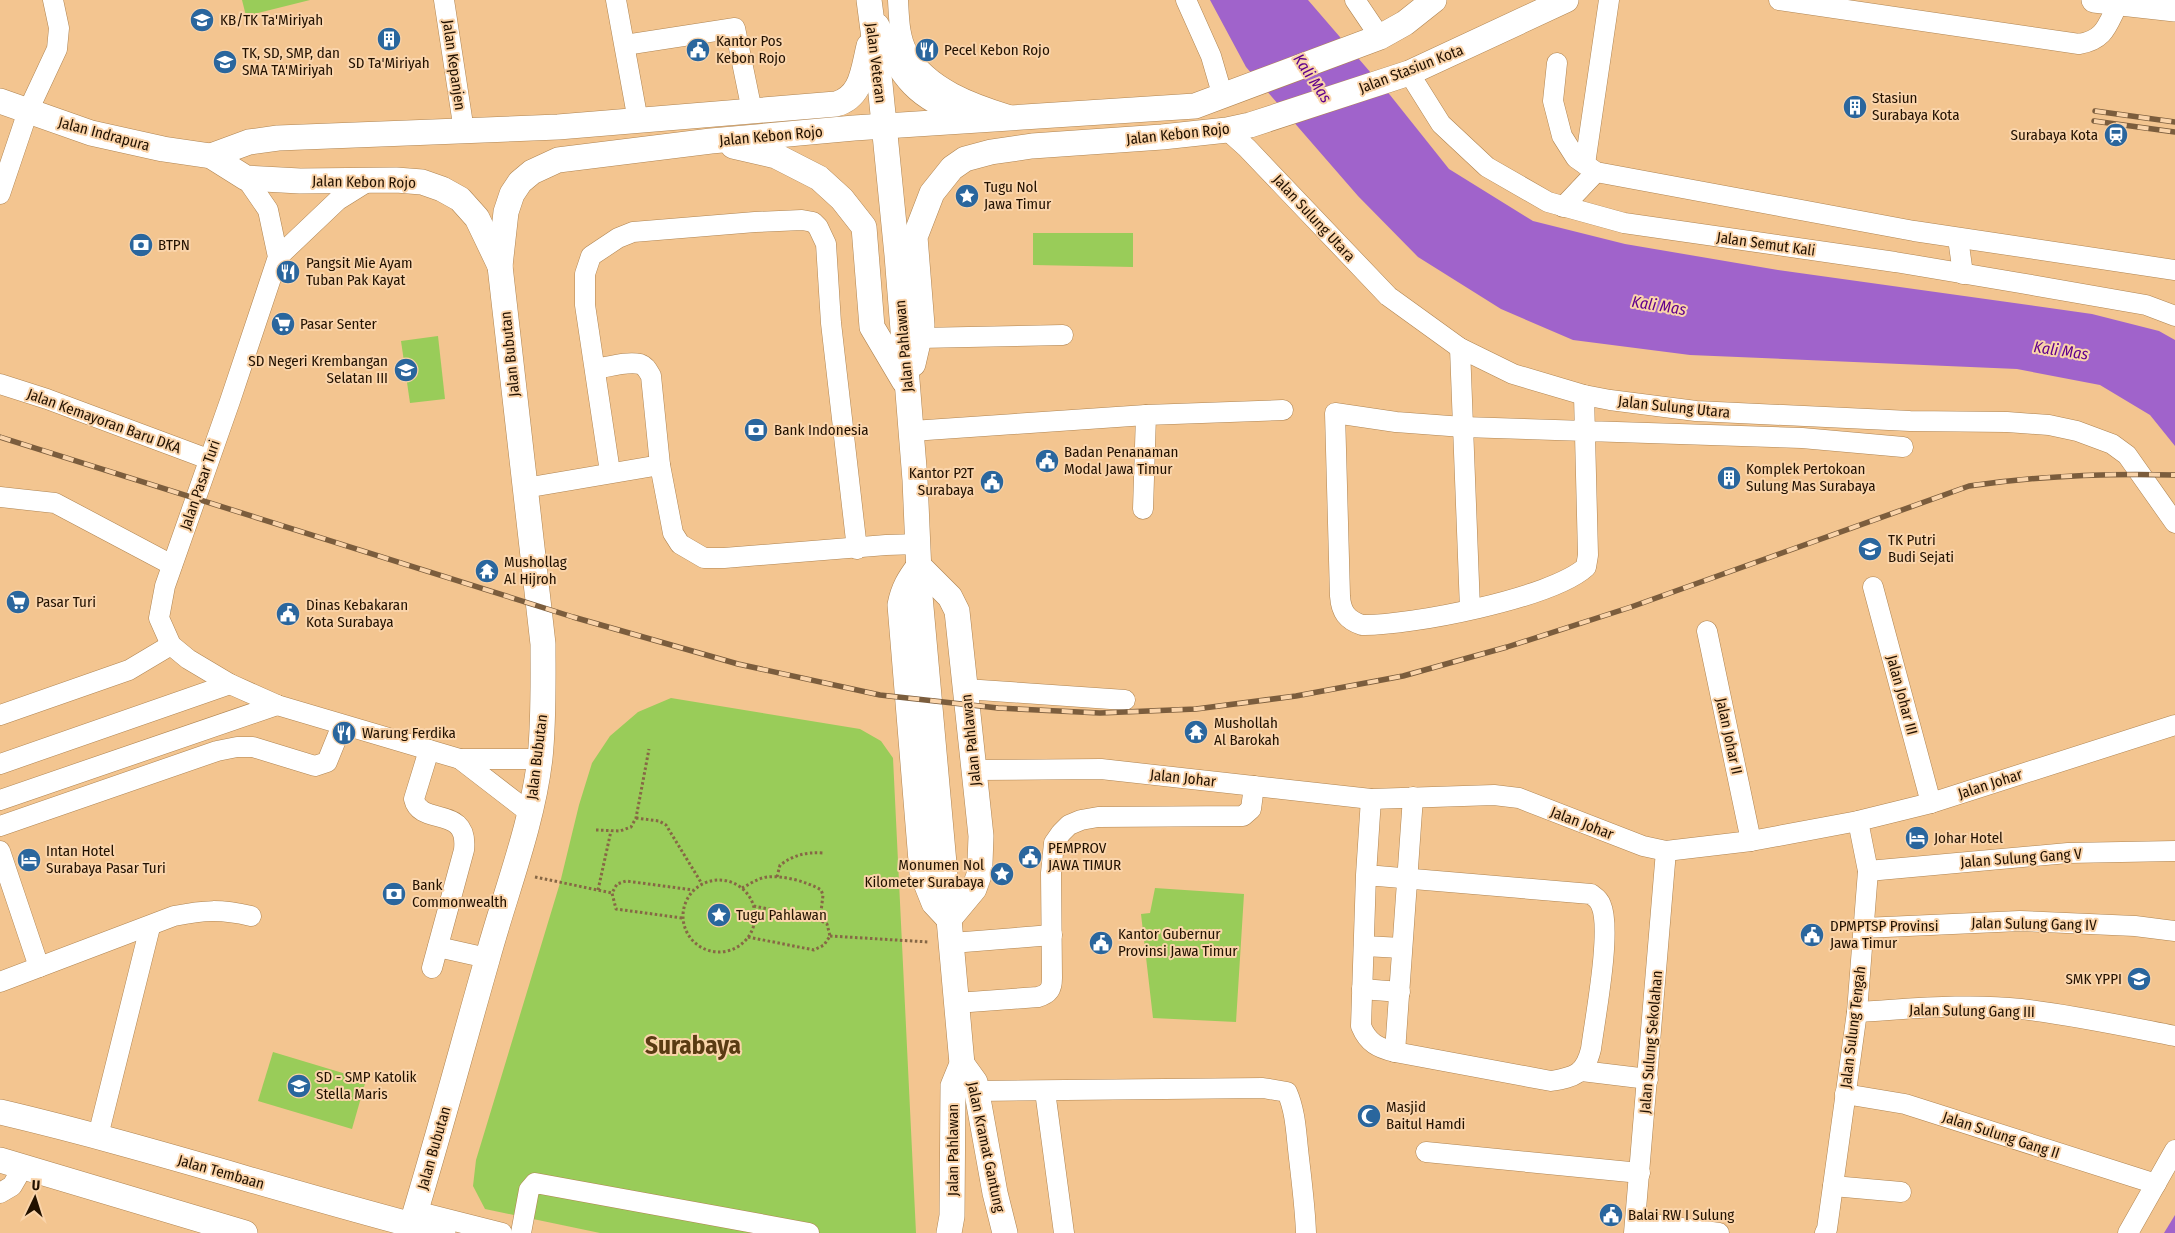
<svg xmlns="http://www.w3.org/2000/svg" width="2175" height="1233" viewBox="0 0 2175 1233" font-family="'Fira Sans Condensed',sans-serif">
  <rect width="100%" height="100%" fill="#f3c590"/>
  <!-- green -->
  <g fill="#99cc59">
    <path d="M242,0H310L246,16Z"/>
    <path d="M1033,233H1133V267L1033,265Z"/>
    <path d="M438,336L445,399L410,403L401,341Z"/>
    <path d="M671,698L860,729L881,741L893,758L916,1233H600L485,1209L473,1186L476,1160L560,883L579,805L592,763L610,736L638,712Z"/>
    <path d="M1155,888L1244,894L1236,1022L1153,1018L1141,914L1150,913Z"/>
    <path d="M273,1052L366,1080L352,1129L258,1101Z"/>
  </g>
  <!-- water -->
  <g fill="#a063cb">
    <path d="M1210,0H1308L1390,95L1449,169L1533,221L1625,244L1778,270L2092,314L2159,331L2175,340V446L2150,415L2100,385L2017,369L1690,355L1573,340L1501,309L1418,257L1358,196L1246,67Z"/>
    <path d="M2175,1215V1233H2164Z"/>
  </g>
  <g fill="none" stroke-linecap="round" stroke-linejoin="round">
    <!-- minor casing -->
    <g stroke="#af8451" stroke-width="21">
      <g id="minor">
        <path d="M444,0L464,131"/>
        <path d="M616,0L638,121"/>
        <path d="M898,0C899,17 899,38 908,53C928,88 973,104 1009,115"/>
        <path d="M1186,0L1211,56L1223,97"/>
        <path d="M1355,0L1380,37"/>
        <path d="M1779,0L2079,44C2105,40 2107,25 2118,4"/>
        <path d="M625,45L735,28L752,111"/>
        <path d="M1557,63L1553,101L1562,136L1576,158L1596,172L1914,231L2175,270"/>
        <path d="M1409,73L1441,124L1487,167L1548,202L1624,223L1895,262L2020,283L2146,305L2175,316"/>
        <path d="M1227,130L1247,148L1388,296L1460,348L1513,374L1584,395L1610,400L1696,411L1910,421L2007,422L2049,425L2077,431L2112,444L2127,455L2175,523"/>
        <path d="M1585,164L1609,0"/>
        <path d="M246,178L268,210L278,257L230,401L165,586L159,618L171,645L188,659L230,684L277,705L460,759H540"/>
        <path d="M0,194L28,111L57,49L59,28L53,0"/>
        <path d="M1563,207L1596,172"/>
        <path d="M1958,238L1963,274"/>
        <path d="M278,257L338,200L370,180"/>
        <path d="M919,338L1063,335"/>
        <path d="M1460,348L1470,609"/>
        <path d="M595,369C608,367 627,361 640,364C646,366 648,371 651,376L660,465"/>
        <path d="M0,384L47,399L208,459"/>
        <path d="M1584,395L1588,555L1586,567C1552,598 1409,626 1362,625C1347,620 1341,612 1340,596L1335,413L1396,422L1463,427L1802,438L1903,447"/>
        <path d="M912,431L1146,415"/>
        <path d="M610,472L585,305V274L591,256L618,238L633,232L755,222L802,220L813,222L818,227L826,244L831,323L857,549"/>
        <path d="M525,488L660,465L673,533L680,544L704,558H724L886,545L919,544"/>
        <path d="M0,497L55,503L172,565"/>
        <path d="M1143,509L1146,415L1283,410"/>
        <path d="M1873,587L1931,803"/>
        <path d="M1707,631L1751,841"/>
        <path d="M965,689L1125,700"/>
        <path d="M0,715L129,670L171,645"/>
        <path d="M429,750L414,799C420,827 469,804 464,850L432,968"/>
        <path d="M460,759L530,813"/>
        <path d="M0,764L230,684"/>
        <path d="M974,770L1101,769L1371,799L1494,795L1519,798L1643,846L1666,851L1751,841L1858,821L1931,803L2175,725"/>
        <path d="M0,800L277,705"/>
        <path d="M0,826L217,751L237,747H253L315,766L327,762L342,725"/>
        <path d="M0,851L39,967"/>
        <path d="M1868,871L2068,853L2175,851"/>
        <path d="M1366,875L1591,894C1595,897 1599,899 1601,905C1612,930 1595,1018 1591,1049C1585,1074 1575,1077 1551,1081L1395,1052C1378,1048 1368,1043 1361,1026L1366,875L1371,799"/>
        <path d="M1863,928L2020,921L2135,926L2175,931"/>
        <path d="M952,943L1052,935"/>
        <path d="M1364,946L1402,948"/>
        <path d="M438,947L487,958"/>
        <path d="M0,982L174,916C205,910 220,909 251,916"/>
        <path d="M1362,989L1400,992"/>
        <path d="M956,1003L1038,997C1049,994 1052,989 1052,978L1051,873L1054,843L1061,833L1069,825L1081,820L1098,817L1243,816L1251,809L1254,786"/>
        <path d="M1857,1012C1911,1009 1967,1003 2021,1009C2073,1015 2124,1026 2175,1036"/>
        <path d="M1395,1052L1413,797"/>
        <path d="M1582,1071L1648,1079"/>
        <path d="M977,1091L1263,1088L1287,1092C1295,1110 1296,1130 1298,1149C1301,1177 1305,1205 1306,1233"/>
        <path d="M1045,1091L1064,1233"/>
        <path d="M1845,1094L1905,1104L2156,1184"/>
        <path d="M98,1136L150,927"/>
        <path d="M1426,1152L1640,1173"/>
        <path d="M1833,1186L1901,1192"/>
        <path d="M0,1193L12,1186L23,1167"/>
        <path d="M415,1211L502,1233"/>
        <path d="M1636,1222L1719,1233"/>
        <path d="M521,1233L529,1190L535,1183L809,1233"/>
        <path d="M1634,1233L1666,851"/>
        <path d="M1825,1233L1827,1229L1857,1012L1868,871L1858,821"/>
        <path d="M2128,1233L2175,1150"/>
      </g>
    </g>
    <!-- major casing -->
    <g stroke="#af8451" stroke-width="26">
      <g id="major">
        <path d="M869,0L880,84L897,255L915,480L920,596L962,1064L953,1086L952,1216L949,1233"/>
        <path d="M2094,0L2175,9"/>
        <path d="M877,26C905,80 913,96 972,117"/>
        <path d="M0,101L91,133L163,149L211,156L246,178L300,181L396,180L422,182L442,189L460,199L477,218L500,266"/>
        <path d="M733,146L776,156L819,178L842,199L864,227L872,327L904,381"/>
        <path d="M211,156L249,142L278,138L558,127L836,104C862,97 863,70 869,46"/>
        <path d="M913,364L922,325L915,237L932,193L952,168L965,159L991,152L1032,146L1162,137L1227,130L1250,125L1409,73L1566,0"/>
        <path d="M919,566L950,597L957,611L974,770L981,836L980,863L979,875L974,889L949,919"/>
        <path d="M919,566C909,579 903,589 900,605L922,873L934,903L949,919"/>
        <path d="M962,1064L975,1082L995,1193L1005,1233"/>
        <path d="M0,1112C149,1147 294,1195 443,1233"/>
        <path d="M0,1160L245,1233"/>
        <path d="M409,1233C437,1142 461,1051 487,960C505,893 532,827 540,758C544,720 543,682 543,644L500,266L506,212L512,194L520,182L532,172L558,160L711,141L854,128L1195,106L1380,37L1405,23L1434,0"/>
      </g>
    </g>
    <!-- path -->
    <g stroke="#866745" stroke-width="3" stroke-dasharray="2.5 2.5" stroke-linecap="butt">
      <path d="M636,818L659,821L666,825L702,884"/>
      <path d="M596,830L620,831L631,827L636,818L649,749"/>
      <path d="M535,877L612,893"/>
      <path d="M777,877L780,865C794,855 805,852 823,853"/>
      <circle cx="719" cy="916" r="36"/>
      <path d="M742,888C750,884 758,878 767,877C783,875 808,882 821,890L823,895L820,920"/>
      <path d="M598,890L611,831"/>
      <path d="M682,918L616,909L612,893L617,884L626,881L693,890"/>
      <path d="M830,936L929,942"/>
      <path d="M748,937L814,950L824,945L830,936L827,924L820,920L754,906"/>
    </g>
    <!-- minor -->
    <use href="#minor" stroke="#fff" stroke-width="20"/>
    <!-- major -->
    <use href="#major" stroke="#fff" stroke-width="25"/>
    <!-- rail casing -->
    <g stroke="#7b5d3d" stroke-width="5.5">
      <g id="rail">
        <path d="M2095,111L2175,122"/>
        <path d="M2094,121L2175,132"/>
        <path d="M0,437L573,617L738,664L880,695L998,708L1100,713L1196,709L1296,696L1403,676L1507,647L1631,607L1969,486C2038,476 2105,473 2175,475"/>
      </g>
    </g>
    <!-- rail -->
    <use href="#rail" stroke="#fad4aa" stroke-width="4" stroke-dasharray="11" stroke-linecap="butt"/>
  </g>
  <!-- icons -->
  <defs>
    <g id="school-disc" transform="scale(1.25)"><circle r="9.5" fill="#2a669d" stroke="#fad4aa"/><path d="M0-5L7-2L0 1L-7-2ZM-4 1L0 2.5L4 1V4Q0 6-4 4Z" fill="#fff"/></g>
    <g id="building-disc" transform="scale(1.25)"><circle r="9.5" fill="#2a669d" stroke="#fad4aa"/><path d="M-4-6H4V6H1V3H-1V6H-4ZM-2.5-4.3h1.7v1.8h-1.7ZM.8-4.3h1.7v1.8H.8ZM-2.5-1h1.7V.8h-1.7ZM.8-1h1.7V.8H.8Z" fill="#fff"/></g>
    <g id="civic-disc" transform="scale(1.25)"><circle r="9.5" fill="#2a669d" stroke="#fad4aa"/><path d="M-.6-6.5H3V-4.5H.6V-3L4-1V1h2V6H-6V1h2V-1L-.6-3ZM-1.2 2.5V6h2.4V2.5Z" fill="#fff"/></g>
    <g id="restaurant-disc" transform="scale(1.25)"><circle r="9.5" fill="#2a669d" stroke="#fad4aa"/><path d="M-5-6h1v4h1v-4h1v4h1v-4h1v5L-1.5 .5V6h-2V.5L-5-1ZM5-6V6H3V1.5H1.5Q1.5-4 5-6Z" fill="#fff"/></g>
    <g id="station-disc" transform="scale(1.25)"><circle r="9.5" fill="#2a669d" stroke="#fad4aa"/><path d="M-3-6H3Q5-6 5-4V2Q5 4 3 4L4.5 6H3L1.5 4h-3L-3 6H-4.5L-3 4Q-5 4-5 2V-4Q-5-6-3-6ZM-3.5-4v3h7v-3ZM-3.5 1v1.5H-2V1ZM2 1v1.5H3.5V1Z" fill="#fff"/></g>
    <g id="sight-disc" transform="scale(1.25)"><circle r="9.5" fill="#2a669d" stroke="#fad4aa"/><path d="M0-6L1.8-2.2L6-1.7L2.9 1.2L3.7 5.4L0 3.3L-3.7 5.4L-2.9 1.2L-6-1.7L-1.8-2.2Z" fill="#fff"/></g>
    <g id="bank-disc" transform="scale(1.25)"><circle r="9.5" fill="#2a669d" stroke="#fad4aa"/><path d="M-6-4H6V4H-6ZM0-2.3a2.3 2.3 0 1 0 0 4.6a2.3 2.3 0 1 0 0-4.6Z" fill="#fff"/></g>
    <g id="supermarket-disc" transform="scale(1.25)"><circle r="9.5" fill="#2a669d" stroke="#fad4aa"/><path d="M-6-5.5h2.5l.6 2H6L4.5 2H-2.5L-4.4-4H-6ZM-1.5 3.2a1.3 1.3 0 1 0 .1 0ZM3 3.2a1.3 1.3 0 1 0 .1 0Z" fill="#fff"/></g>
    <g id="temple-disc" transform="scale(1.25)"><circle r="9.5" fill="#2a669d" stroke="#fad4aa"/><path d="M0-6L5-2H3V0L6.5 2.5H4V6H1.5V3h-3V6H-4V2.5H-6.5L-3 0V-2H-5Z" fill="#fff"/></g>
    <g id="hotel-disc" transform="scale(1.25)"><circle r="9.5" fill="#2a669d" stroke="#fad4aa"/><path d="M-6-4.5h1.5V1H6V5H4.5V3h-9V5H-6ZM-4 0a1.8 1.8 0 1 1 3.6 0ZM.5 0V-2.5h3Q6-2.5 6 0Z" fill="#fff"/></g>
    <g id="mosque-disc" transform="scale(1.25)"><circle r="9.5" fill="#2a669d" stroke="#fad4aa"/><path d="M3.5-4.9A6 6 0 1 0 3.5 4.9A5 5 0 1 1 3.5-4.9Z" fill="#fff"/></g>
  </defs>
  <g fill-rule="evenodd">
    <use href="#school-disc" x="202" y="20"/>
    <use href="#building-disc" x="389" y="39"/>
    <use href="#civic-disc" x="698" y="50"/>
    <use href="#restaurant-disc" x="927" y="50"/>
    <use href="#school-disc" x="225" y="62"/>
    <use href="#building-disc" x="1855" y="107"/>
    <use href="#station-disc" x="2116" y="135"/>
    <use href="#sight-disc" x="967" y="196"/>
    <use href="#bank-disc" x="141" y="245"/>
    <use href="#restaurant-disc" x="288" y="272"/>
    <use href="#supermarket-disc" x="283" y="324"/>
    <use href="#school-disc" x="406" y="370"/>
    <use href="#bank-disc" x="756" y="430"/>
    <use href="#civic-disc" x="1047" y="461"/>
    <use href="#building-disc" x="1729" y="478"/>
    <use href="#civic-disc" x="992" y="482"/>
    <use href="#school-disc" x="1870" y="549"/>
    <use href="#temple-disc" x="487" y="571"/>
    <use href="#supermarket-disc" x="18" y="602"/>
    <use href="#civic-disc" x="288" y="614"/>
    <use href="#temple-disc" x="1196" y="732"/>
    <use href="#restaurant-disc" x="344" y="733"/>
    <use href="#hotel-disc" x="1917" y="838"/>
    <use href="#civic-disc" x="1030" y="857"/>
    <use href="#hotel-disc" x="29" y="860"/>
    <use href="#sight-disc" x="1002" y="874"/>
    <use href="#bank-disc" x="394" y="894"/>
    <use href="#sight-disc" x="719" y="915"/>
    <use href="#civic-disc" x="1812" y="935"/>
    <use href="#civic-disc" x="1101" y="943"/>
    <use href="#school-disc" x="2139" y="979"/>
    <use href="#school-disc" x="299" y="1086"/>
    <use href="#mosque-disc" x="1369" y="1116"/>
    <use href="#civic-disc" x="1611" y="1215"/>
  </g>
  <g text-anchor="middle" stroke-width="4" stroke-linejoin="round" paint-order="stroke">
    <!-- poi labels -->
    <g font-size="15" fill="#210" stroke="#fad4aa" text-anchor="start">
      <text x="220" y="25">KB/TK Ta'Miriyah</text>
      <text x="716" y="46">Kantor Pos<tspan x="716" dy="17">Kebon Rojo</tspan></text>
      <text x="944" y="55">Pecel Kebon Rojo</text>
      <text x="242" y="58">TK, SD, SMP, dan<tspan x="242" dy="17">SMA TA'Miriyah</tspan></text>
      <text x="389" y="68" text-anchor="middle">SD Ta'Miriyah</text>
      <text x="1872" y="103">Stasiun<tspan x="1872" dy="17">Surabaya Kota</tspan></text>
      <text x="2098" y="140" text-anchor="end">Surabaya Kota</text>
      <text x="984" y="192">Tugu Nol<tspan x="984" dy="17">Jawa Timur</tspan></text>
      <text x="158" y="250">BTPN</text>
      <text x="306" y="268">Pangsit Mie Ayam<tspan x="306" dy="17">Tuban Pak Kayat</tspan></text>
      <text x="300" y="329">Pasar Senter</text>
      <text x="388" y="366" text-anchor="end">SD Negeri Krembangan<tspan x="388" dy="17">Selatan III</tspan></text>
      <text x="774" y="435">Bank Indonesia</text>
      <text x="1064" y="457">Badan Penanaman<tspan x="1064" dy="17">Modal Jawa Timur</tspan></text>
      <text x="1746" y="474">Komplek Pertokoan<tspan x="1746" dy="17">Sulung Mas Surabaya</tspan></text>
      <text x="974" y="478" text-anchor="end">Kantor P2T<tspan x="974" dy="17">Surabaya</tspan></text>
      <text x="1888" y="545">TK Putri<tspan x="1888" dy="17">Budi Sejati</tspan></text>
      <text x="504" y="567">Mushollag<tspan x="504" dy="17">Al Hijroh</tspan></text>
      <text x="36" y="607">Pasar Turi</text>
      <text x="306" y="610">Dinas Kebakaran<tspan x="306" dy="17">Kota Surabaya</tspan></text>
      <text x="1214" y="728">Mushollah<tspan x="1214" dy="17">Al Barokah</tspan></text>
      <text x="362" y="738">Warung Ferdika</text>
      <text x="1934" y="843">Johar Hotel</text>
      <text x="1048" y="853">PEMPROV<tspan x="1048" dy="17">JAWA TIMUR</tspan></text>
      <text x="46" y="856">Intan Hotel<tspan x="46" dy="17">Surabaya Pasar Turi</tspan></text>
      <text x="984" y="870" text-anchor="end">Monumen Nol<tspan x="984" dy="17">Kilometer Surabaya</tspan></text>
      <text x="412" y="890">Bank<tspan x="412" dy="17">Commonwealth</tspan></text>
      <text x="736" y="920">Tugu Pahlawan</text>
      <text x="1830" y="931">DPMPTSP Provinsi<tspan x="1830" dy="17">Jawa Timur</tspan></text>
      <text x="1118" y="939">Kantor Gubernur<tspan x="1118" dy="17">Provinsi Jawa Timur</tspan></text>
      <text x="2122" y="984" text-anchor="end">SMK YPPI</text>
      <text x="316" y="1082">SD - SMP Katolik<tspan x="316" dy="17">Stella Maris</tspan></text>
      <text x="1386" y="1112">Masjid<tspan x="1386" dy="17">Baitul Hamdi</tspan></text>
      <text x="1628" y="1220">Balai RW I Sulung</text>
    </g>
    <!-- street labels -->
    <g font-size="15" fill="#210" stroke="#fad4aa">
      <text transform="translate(876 63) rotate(83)" y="5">Jalan Veteran</text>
      <text transform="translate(454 65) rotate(82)" y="5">Jalan Kepanjen</text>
      <text transform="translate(1411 69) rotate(-21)" y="5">Jalan Stasiun Kota</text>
      <text transform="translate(104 134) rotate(15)" y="5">Jalan Indrapura</text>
      <text transform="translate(1178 134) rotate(-6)" y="5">Jalan Kebon Rojo</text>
      <text transform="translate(771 136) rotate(-5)" y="5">Jalan Kebon Rojo</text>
      <text transform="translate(364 182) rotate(1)" y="5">Jalan Kebon Rojo</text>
      <text transform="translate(1314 218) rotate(47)" y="5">Jalan Sulung Utara</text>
      <text transform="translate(1766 244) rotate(8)" y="5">Jalan Semut Kali</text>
      <text transform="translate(904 346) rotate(-95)" y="5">Jalan Pahlawan</text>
      <text transform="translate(510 354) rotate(-96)" y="5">Jalan Bubutan</text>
      <text transform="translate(1674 407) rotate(6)" y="5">Jalan Sulung Utara</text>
      <text transform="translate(104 421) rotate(20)" y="5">Jalan Kemayoran Baru DKA</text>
      <text transform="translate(200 485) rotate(-71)" y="5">Jalan Pasar Turi</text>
      <text transform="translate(1902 695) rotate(75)" y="5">Jalan Johar III</text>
      <text transform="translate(1729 736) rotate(78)" y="5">Jalan Johar II</text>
      <text transform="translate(971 740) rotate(-96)" y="5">Jalan Pahlawan</text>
      <text transform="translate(537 757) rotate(-83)" y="5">Jalan Bubutan</text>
      <text transform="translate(1183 778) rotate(6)" y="5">Jalan Johar</text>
      <text transform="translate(1990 784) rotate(-18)" y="5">Jalan Johar</text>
      <text transform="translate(1582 823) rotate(21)" y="5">Jalan Johar</text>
      <text transform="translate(2021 858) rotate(-4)" y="5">Jalan Sulung Gang V</text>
      <text transform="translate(2034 924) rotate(1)" y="5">Jalan Sulung Gang IV</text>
      <text transform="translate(1972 1011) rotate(1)" y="5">Jalan Sulung Gang III</text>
      <text transform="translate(1853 1027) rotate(-83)" y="5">Jalan Sulung Tengah</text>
      <text transform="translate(1651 1042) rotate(-85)" y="5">Jalan Sulung Sekolahan</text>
      <text transform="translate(2001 1135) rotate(18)" y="5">Jalan Sulung Gang II</text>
      <text transform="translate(986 1147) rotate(78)" y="5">Jalan Kramat Gantung</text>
      <text transform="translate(434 1148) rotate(-74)" y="5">Jalan Bubutan</text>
      <text transform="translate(953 1150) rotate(-90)" y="5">Jalan Pahlawan</text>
      <text transform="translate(221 1172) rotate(16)" y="5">Jalan Tembaan</text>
    </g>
    <!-- water labels -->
    <g font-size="16" font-style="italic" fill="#60008c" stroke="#fad4aa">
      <text transform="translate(1313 78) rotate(56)" y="6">Kali Mas</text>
      <text transform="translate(1659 305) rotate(9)" y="6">Kali Mas</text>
      <text transform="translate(2061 350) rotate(8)" y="6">Kali Mas</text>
    </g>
    <!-- town labels -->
    <g font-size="25" font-weight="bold" fill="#593b13" stroke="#fad4aa">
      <text x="693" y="1054">Surabaya</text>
    </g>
  </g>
  <!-- north arrow -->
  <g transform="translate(35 1198) rotate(4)" stroke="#fad4aa" stroke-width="4" paint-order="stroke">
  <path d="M0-4L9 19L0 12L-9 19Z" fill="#221100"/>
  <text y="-8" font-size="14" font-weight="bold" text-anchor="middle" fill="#221100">U</text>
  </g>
</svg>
